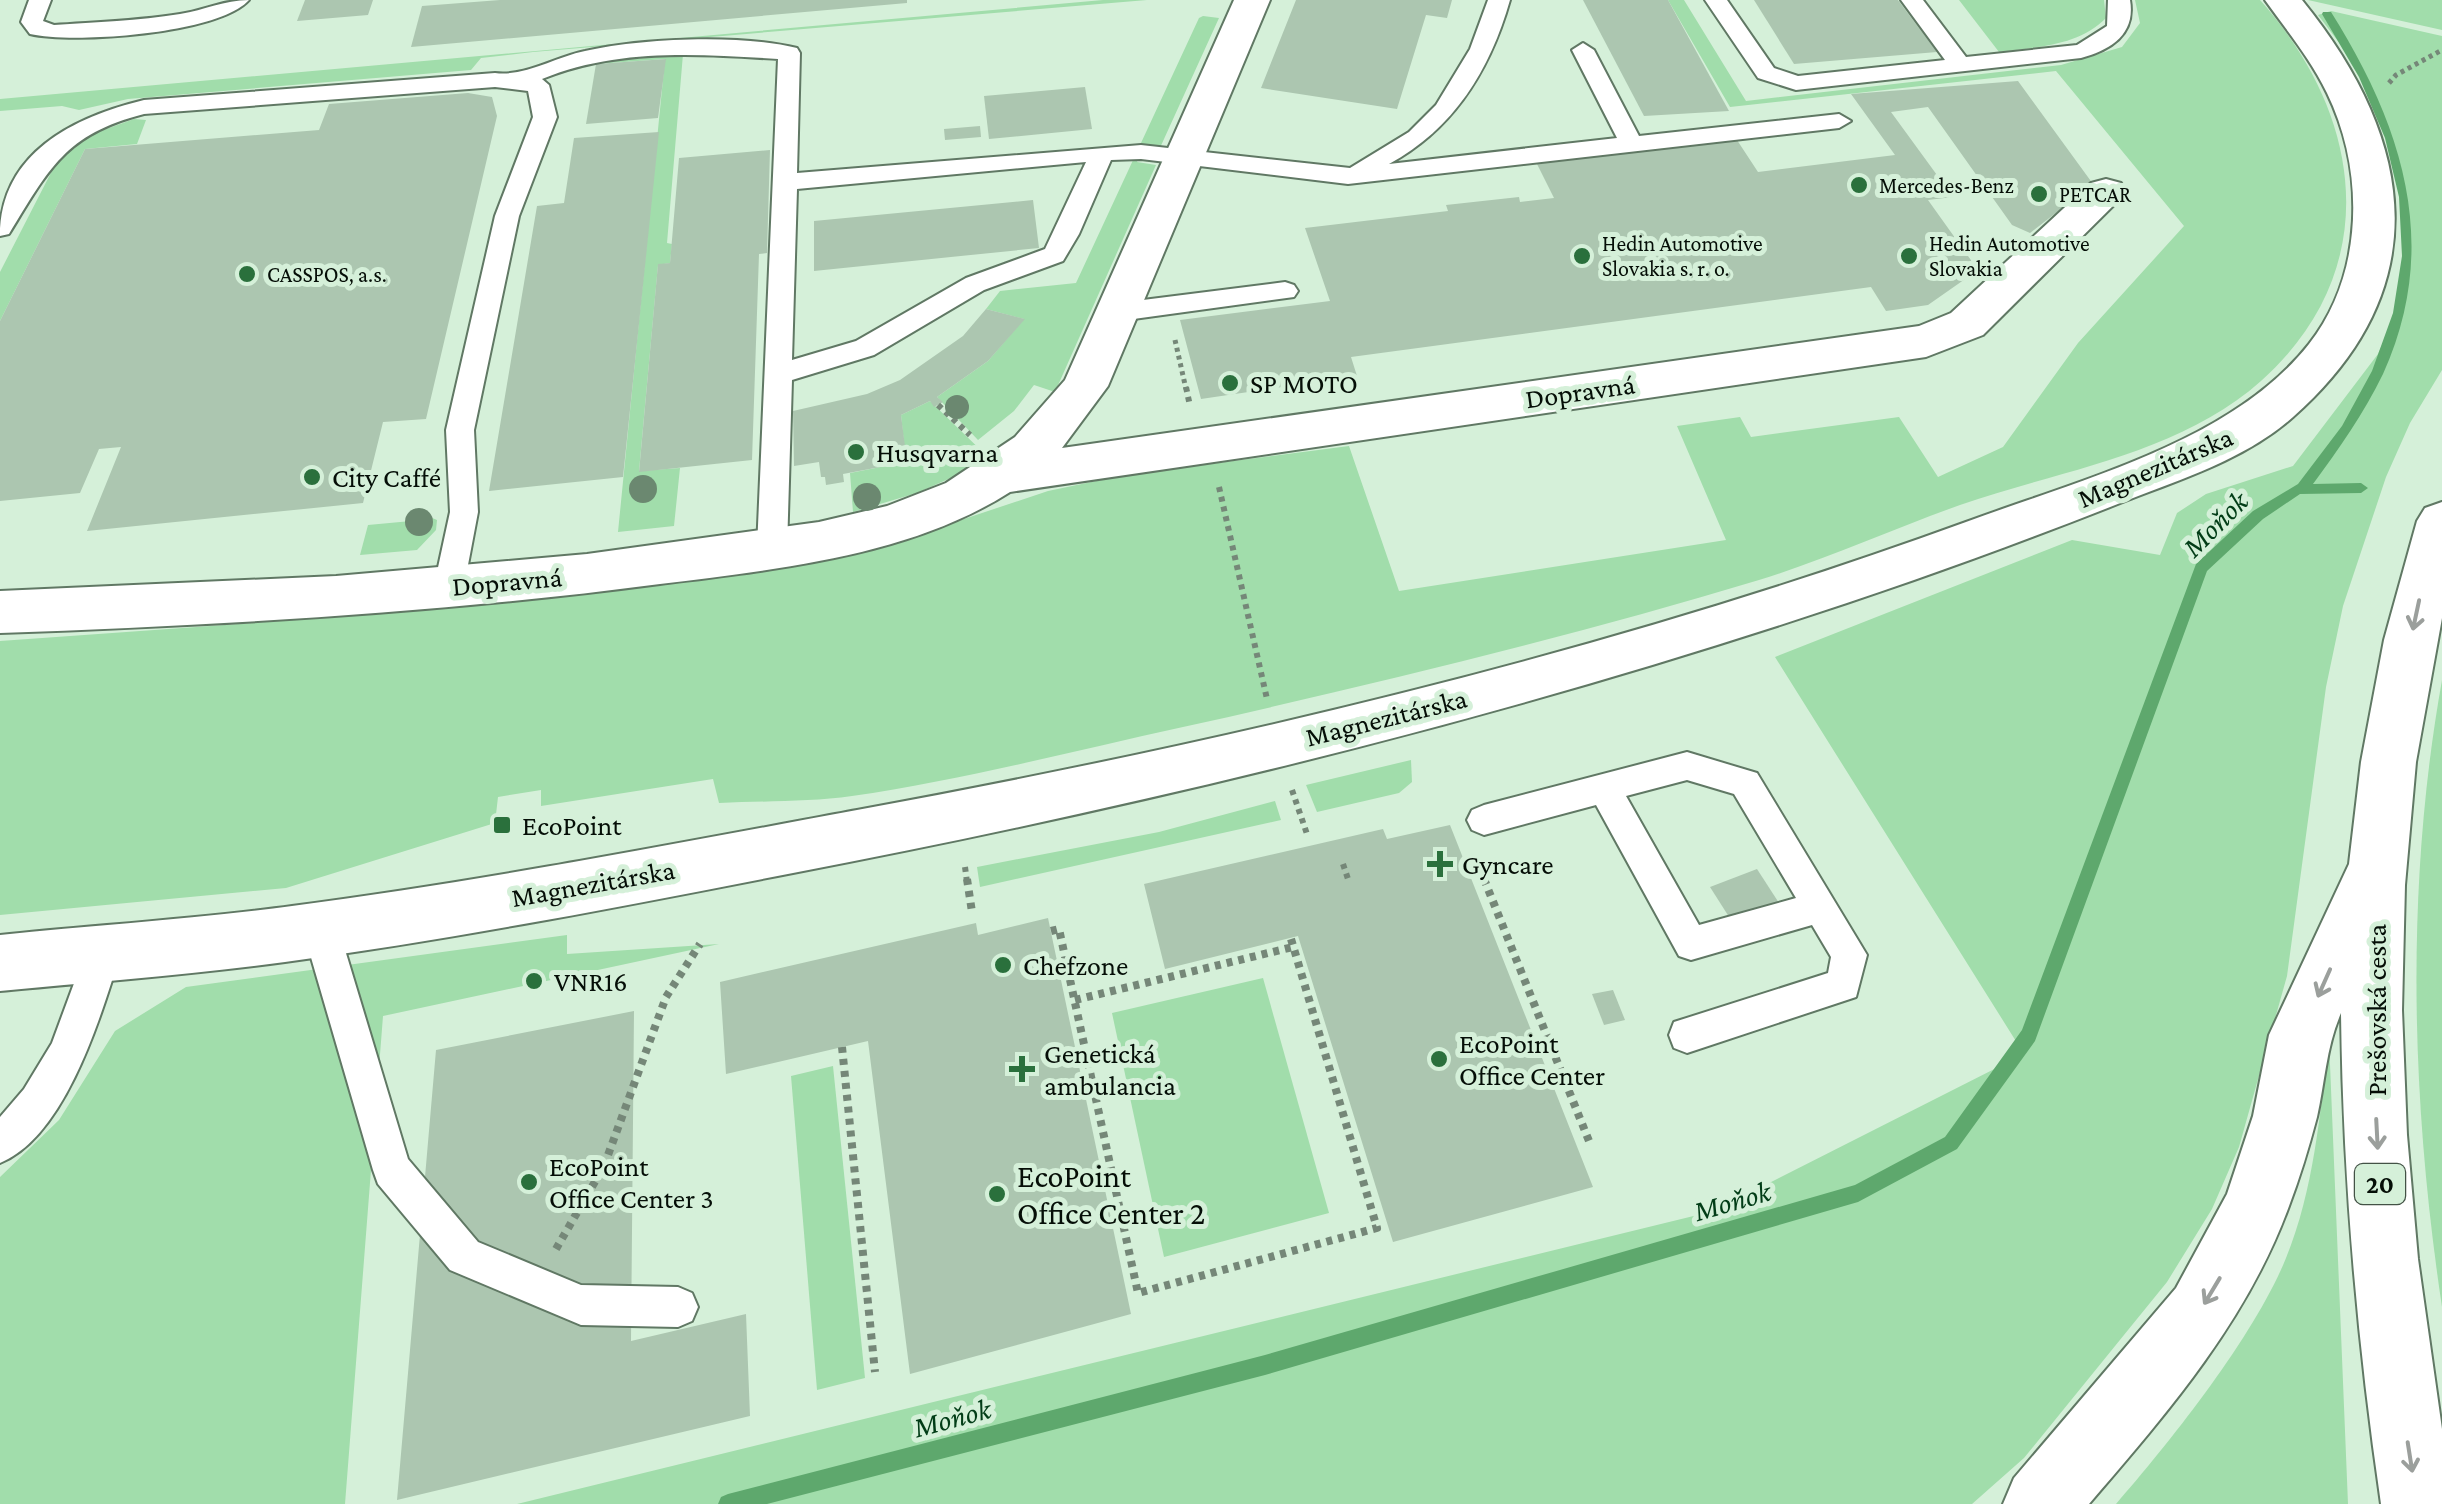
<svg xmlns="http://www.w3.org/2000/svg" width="2442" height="1504" viewBox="0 0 2442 1504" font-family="'Crimson Pro',serif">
  <rect width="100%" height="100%" fill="#d5f0d9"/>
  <!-- green -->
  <g fill="#a1ddab">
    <path d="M1103,0H1147L533,52L481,58L471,70L128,99L79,110L62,106L0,111V99Z"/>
    <path d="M1668,0H1684L1746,101L2061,65L2122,47L2140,23L2135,0H2260C2364,116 2385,270 2261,381C2179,454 2061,470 1960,505C1893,529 1827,559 1759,580C1570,637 1376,684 1183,727C1073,751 963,780 852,796C809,802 763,801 719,803L713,779L541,806V790L498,797L495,823L286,888L0,915V641L265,622L528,596L895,542L1048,491L1125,475L1349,446L1399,591L1726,540L1677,426L1740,417L1751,437L1899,417L1938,477L2003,447L2078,343L2184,226L2056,71L1730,107Z"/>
    <path d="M1959,0H2104L2106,18C2079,46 2036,47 1999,52Z"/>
    <path d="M2308,0H2442V30Z"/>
    <path d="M2331,11L2442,36V370L2410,423L2386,477L2343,606L2326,687L2287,976L2239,1147L2212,1209L2167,1282L2024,1458L1972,1504H517L1714,1211L2024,1054L1775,657L2072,540L2160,555L2177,513L2206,494L2293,466L2378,354L2397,312L2410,252L2404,187L2374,101L2344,49L2318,15Z"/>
    <path d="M1203,16L1219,18L1159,150L1143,148L1137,162L1156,165L1055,392L1034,385L1014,411L978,440L937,397L988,361L1024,319L986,309L1000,291L1076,283L1199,18Z"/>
    <path d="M683,54L667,243L672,244L670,263L658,265L639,471L680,468L674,526L618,532L665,59L596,64L597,60Z"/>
    <path d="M134,119L146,120L137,144L85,149L0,321V272L58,159L95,133Z"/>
    <path d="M930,401L991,460L917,493L853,512L850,473L906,462L901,415Z"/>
    <path d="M425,515L437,520L436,530L417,550L360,555L368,525L411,521L412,516Z"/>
    <path d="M2442,680V1307C2411,1101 2405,886 2442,680Z"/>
    <path d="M1411,760L1412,782L1399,793L1317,812L1306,785Z"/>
    <path d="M1275,801L1281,820L980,887L977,867L1159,832Z"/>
    <path d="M567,935V954L719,944L383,1016L345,1504H0V1177L59,1120L115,1031L186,987Z"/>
    <path d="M1263,978L1329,1213L1164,1257L1112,1013Z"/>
    <path d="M2329,1040L2348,1504H2116C2171,1441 2255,1335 2286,1258C2314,1190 2320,1113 2329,1040Z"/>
    <path d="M833,1066L865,1378L817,1390L791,1076Z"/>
  </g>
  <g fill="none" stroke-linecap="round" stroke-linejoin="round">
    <!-- stream -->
    <path fill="#5ea86d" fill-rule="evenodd" d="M2323,12H2331C2402,125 2442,244 2383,374C2364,413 2339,449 2313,484L2361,483L2368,488L2361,493L2300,494L2263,519L2207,571L2035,1041L1957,1149L1858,1202L1265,1375L767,1504H718L721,1497L728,1494L1265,1355L1855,1185L1945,1137L2022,1030L2196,564L2253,511L2298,484L2342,426L2372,371L2393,313L2402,256L2399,197L2385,138L2359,77L2322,14Z"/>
  </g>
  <!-- building -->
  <g fill="#acc6b0">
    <path d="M305,0H373L368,15L297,21Z"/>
    <path d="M500,0H907V3L411,47L422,6Z"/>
    <path d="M1296,0H1452L1447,18L1426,15L1397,109L1261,88Z"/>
    <path d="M1583,0H1668L1729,111L1644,116Z"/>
    <path d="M1754,0H1898L1937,52L1794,64Z"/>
    <path d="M666,59L658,118L586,124L596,64Z"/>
    <path d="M2018,81L2093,184L2030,233L2012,225L1928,107L1891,112L1953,197L1928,200L1978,270L1928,305L1886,311L1871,287L1351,357L1357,376L1201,399L1180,320L1330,301L1305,228L1448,211L1446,205L1519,197L1520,202L1554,198L1535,160L1735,137L1758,172L1895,155L1851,94Z"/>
    <path d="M1085,87L1092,129L989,139L984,96Z"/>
    <path d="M468,93L492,97L497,116L426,419L383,422L363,503L87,531L121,447L99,449L80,493L0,501V321L85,149L319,130L329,104Z"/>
    <path d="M980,126L981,137L945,140L944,129Z"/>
    <path d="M659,132L623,477L489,491L537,206L564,203L574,138Z"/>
    <path d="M770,150L767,253L759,254L752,460L639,472L658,264L670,263L679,158Z"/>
    <path d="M1033,200L1039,248L814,271V221Z"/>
    <path d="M986,309L1025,319L988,361L937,397L943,402L934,407L930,401L901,415L907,462L843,474L844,482L826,485L825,477H821L819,462L794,466L793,411L867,394L900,380L963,336Z"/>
    <path d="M1450,825L1593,1187L1393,1242L1298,936L1165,969L1144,884L1383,829L1387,839Z"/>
    <path d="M1757,869L1779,903L1731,920L1710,887Z"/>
    <path d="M1048,918L1131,1314L910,1374L868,1041L726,1074L720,982L976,923L978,935Z"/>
    <path d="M544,973L542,987L525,989L527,976Z"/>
    <path d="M1613,990L1625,1020L1604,1025L1592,994Z"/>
    <path d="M634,1011L631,1341L746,1314L750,1416L397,1500L436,1050Z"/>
  </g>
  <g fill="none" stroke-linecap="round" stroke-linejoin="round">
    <!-- service casing -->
    <g stroke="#607864" stroke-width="4">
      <g id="service">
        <path d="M29,0H51L43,21L54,25C96,22 138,21 180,14C205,10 224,0 249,0C219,34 73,44 30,34L21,22Z"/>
        <path d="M1488,0H1510C1490,70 1454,129 1389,164L1617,138L1572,50L1583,43L1594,50L1639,136L1839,114L1851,121L1839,128L1348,184L1141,159L1111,160L1079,234L1063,261L984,290L874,355L792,380L787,549L782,557L772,560L762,557L757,549L778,59C698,54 617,48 542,79L549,85L557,117L519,216L474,430L478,512L464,586L460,594L449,598L438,594L434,586L450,512L446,430L495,216L533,117L528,91L495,87L144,114C65,134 49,169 9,234L0,236C0,153 74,117 144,100L495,73C525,77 555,57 585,51C642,38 741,34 797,48L800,53L797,173L1141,145L1350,168L1409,132L1436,105L1470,49ZM1086,162L1045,249L966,278L856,341L792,360L797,189Z"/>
        <path d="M1705,0H1727L1774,68L1798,76L1945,60L1901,0H1923L1966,57L2077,45L2107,26L2108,0H2130C2136,34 2111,50 2081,58L1796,90L1758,78Z"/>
        <path d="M1285,282L1294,285L1298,291L1294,297L1119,321L1110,318L1106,312L1110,306L1119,303Z"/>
        <path d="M1687,752L1757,773L1867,955L1856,997L1687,1053L1674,1048L1669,1035L1674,1022L1828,973L1831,957L1812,925L1691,960L1679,956L1596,805L1484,835L1472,830L1467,820L1472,810L1484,805ZM1687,780L1734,794L1796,898L1699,925L1626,796Z"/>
        <path d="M321,914L333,918L339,930L408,1159L478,1242L581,1285L678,1287L692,1293L698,1307L692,1321L678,1327L581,1325L450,1270L378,1184L373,1170L303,930L309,918Z"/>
        <path d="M103,935L116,940L121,952C101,1015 66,1136 0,1163V1117L24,1089L52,1043L90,940Z"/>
      </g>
    </g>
    <!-- minor casing -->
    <g stroke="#607864" stroke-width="4">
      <g id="minor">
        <path d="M1234,0H1270L1108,386L1062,448L1919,326L1951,313L2091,183L2106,179L2121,183L2127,192L1983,335L1926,357L1010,492C908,557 777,569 660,584C441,613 221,625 0,633V591L336,576L587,554L819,522L887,506L946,483L1015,437L1065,380Z"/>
        <path d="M2265,0H2302C2415,139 2439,288 2293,417C2247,458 2185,478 2128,500C2057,528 1986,555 1914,580C1547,708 1173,800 793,873C624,906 455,939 285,962C190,975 95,982 0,991V935C97,925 195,919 292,906C482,881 669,845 857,810C1232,741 1607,653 1966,522C2079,480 2232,442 2309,344C2364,274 2365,171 2327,93C2310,58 2287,31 2265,0Z"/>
      </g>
    </g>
    <!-- trunk casing -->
    <g stroke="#607864" stroke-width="4">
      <path id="trunk" d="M2442,502V618L2416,762L2405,885L2402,1010L2407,1135L2418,1259L2442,1429V1504H2381C2357,1340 2343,1178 2341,1013C2326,1047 2325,1082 2317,1117C2309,1147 2300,1177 2289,1206C2247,1321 2168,1412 2089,1504H2003L2014,1478L2176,1288L2227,1194L2253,1116L2269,1035L2349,864L2361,762L2384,640L2417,521L2425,508Z"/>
    </g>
    <!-- path-far2 -->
    <g stroke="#758778" stroke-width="5" stroke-dasharray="4 4" stroke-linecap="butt">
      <path d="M2389,83L2396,75L2442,50"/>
      <path d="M1175,340L1186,389"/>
    </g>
    <!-- path-far1 -->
    <g stroke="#758778" stroke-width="6" stroke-dasharray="5 5" stroke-linecap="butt">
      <path d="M1186,387L1190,406"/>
      <path d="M938,405L970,435"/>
      <path d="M1219,487L1267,699"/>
      <path d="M1292,790L1308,837"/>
      <path d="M1476,860L1485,882"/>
      <path d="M1343,864L1349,882"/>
      <path d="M965,867L967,882"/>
    </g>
    <!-- path -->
    <g stroke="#758778" stroke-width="8" stroke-dasharray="6 6" stroke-linecap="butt">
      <path d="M967,879L972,912"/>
      <path d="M1484,879L1591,1146"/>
      <path d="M1051,931L1059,929L1138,1293L1377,1228L1291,939"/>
      <path d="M1075,1000L1293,947"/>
      <path d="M842,1047L875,1372"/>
      <path d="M556,1249L604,1166L666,997L700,944"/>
    </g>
    <!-- service -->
    <use href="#service" fill="#fff" fill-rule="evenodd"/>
    <!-- minor -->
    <use href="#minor" fill="#fff" fill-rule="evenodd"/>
    <!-- trunk -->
    <use href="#trunk" fill="#fff" fill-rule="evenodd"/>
  </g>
  <!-- trees -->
  <g fill="#6b8870">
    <circle cx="957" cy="407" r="12"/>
    <circle cx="643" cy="489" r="14"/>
    <circle cx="867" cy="497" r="14"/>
    <circle cx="419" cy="522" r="14"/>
  </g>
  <!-- one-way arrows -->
  <defs><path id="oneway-shaft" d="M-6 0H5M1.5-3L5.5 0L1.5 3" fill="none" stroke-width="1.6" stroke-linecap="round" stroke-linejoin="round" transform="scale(2.5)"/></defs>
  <g stroke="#9b9f9c">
    <use href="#oneway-shaft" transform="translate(2416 615) rotate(102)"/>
    <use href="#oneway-shaft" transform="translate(2324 983) rotate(114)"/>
    <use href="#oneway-shaft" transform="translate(2377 1134) rotate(87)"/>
    <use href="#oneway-shaft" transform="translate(2212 1291) rotate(121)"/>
    <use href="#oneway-shaft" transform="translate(2410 1457) rotate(81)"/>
  </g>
  <!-- markers -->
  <g fill="#2a703c" stroke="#d5f0d9" stroke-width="4">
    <circle cx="1859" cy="185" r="10"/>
    <circle cx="2039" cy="194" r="10"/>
    <circle cx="1582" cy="256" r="10"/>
    <circle cx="1909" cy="256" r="10"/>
    <circle cx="247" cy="274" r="10"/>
    <circle cx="1230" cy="383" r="10"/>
    <circle cx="856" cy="452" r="10"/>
    <circle cx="312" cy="477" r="10"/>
    <rect x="492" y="815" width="20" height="20" rx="5"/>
    <path d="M1435 849h10v10h10v10h-10v10h-10v-10h-10v-10h10z"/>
    <circle cx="1003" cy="965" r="10"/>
    <circle cx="534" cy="981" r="10"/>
    <circle cx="1439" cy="1059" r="10"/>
    <path d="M1017 1054h10v10h10v10h-10v10h-10v-10h-10v-10h10z"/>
    <circle cx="529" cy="1182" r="10"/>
    <circle cx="997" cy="1194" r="10"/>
  </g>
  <g text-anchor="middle" stroke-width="10" stroke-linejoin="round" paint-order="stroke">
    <!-- far-poi labels -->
    <g font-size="22" fill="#050e07" stroke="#d5f0d9" text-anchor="start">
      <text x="1879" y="193">Mercedes-Benz</text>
      <text x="2059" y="202">PETCAR</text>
      <text x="1602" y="251">Hedin Automotive<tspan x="1602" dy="25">Slovakia s. r. o.</tspan></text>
      <text x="1929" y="251">Hedin Automotive<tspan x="1929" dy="25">Slovakia</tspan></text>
      <text x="267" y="282">CASSPOS, a.s.</text>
    </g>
    <!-- shield labels -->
    <rect fill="#d5f0d9" stroke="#435246" stroke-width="2.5" x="2355" y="1164" width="50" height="40" rx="8"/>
    <g font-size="25" font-weight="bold" fill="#050e07">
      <text x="2380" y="1193">20</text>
    </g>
    <!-- poi labels -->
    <g font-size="28" fill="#050e07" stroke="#d5f0d9" text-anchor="start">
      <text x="1250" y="393">SP MOTO</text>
      <text x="876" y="462">Husqvarna</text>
      <text x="332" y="487">City Caffé</text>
      <text x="522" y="835">EcoPoint</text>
      <text x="1462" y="874">Gyncare</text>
      <text x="1023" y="975">Chefzone</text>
      <text x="554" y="991">VNR16</text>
      <text x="1459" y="1053">EcoPoint<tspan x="1459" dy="32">Office Center</tspan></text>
      <text x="1044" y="1063">Genetická<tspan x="1044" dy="32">ambulancia</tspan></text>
      <text x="549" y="1176">EcoPoint<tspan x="549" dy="32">Office Center 3</tspan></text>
    </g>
    <!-- street labels -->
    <g font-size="28" fill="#050e07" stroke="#d5f0d9">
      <text transform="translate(1580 391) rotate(-8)" y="10">Dopravná</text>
      <text transform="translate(2155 467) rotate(-23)" y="10">Magnezitárska</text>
      <text transform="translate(507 581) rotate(-5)" y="10">Dopravná</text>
      <text transform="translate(1386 717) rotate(-14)" y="10">Magnezitárska</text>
      <text transform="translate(593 883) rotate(-10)" y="10">Magnezitárska</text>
      <text transform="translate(2376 1010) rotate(-90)" y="10">Prešovská cesta</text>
    </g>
    <!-- water labels -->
    <g font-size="30" font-style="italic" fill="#023d17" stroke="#d5f0d9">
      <text transform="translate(2215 524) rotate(-45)" y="10">Moňok</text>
      <text transform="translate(1732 1201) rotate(-16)" y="10">Moňok</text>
      <text transform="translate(952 1418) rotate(-15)" y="10">Moňok</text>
    </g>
    <!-- near-poi labels -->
    <g font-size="32" fill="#050e07" stroke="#d5f0d9" text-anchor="start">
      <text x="1017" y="1187">EcoPoint<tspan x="1017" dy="37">Office Center 2</tspan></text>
    </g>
  </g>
</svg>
